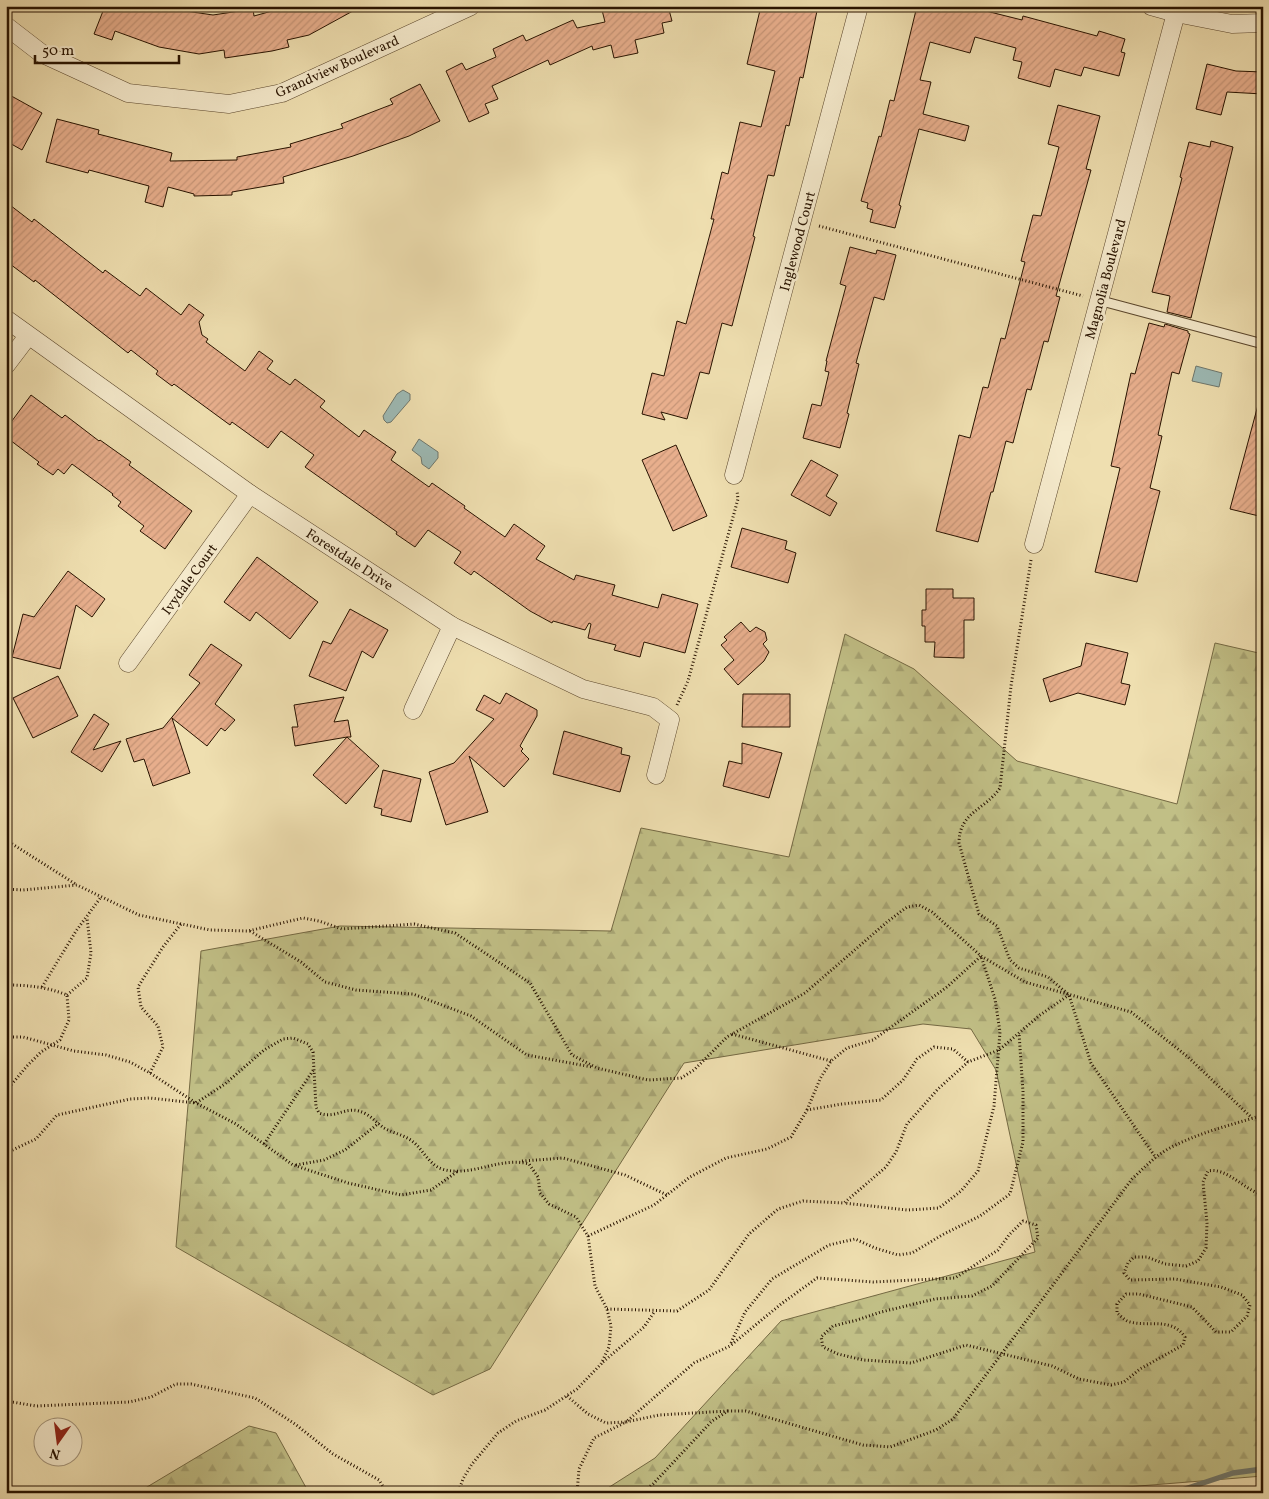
<svg xmlns="http://www.w3.org/2000/svg" width="1269" height="1499" viewBox="0 0 1269 1499" font-family="Vollkorn,serif">
  <defs>
    <pattern id="forest-firs" width="22" height="20" patternUnits="userSpaceOnUse" patternTransform="scale(1.25)"><rect width="22" height="20" fill="#c1bf86"/><path d="M5 1l3.5 6h-7zM16 11l3.5 6h-7z" fill="#a6a372"/></pattern>
    <pattern id="building-hatch" width="6" height="6" patternUnits="userSpaceOnUse" patternTransform="scale(1.25)"><rect width="6" height="6" fill="#e8af8d"/><path d="M-1 1l2-2M0 6l6-6M5 7l2-2" fill="none" stroke="#c79678"/></pattern>
  </defs>
  <rect width="100%" height="100%" fill="#efdfb0"/>
  <filter id="stains"><feTurbulence type="fractalNoise" baseFrequency=".004" numOctaves="4"/><feColorMatrix values="0 0 0 0 .2 0 0 0 0 .09 0 0 0 0 .02 0 0 0 .5 -.17"/></filter>
  <radialGradient id="worn" r=".72"><stop offset=".6" stop-color="#630" stop-opacity="0"/><stop offset="1" stop-color="#630" stop-opacity=".3"/></radialGradient>
  <!-- forest -->
  <g fill="url(#forest-firs)" stroke="#746943">
    <path d="M845,634L914,669L1017,761L1177,804L1215,643L1263,654V1476L1052,1493H600L655,1458L781,1321L1035,1252L996,1070L971,1029L923,1024L684,1063L490,1369L433,1395L176,1247L201,951L340,926L611,931L641,828L789,857Z"/>
    <path d="M249,1426L276,1433L309,1493H137Z"/>
  </g>
  <!-- water -->
  <g fill="#9dbab5" stroke="#6e776d">
    <path d="M1196,366L1222,373L1219,387L1192,381Z"/>
    <path d="M403,390L410,394V400L391,422L387,423L384,420L383,416L397,394Z"/>
    <path d="M419,439L438,452V458L429,469L422,464L421,457L412,450Z"/>
  </g>
  <g fill="none" stroke-linecap="round" stroke-linejoin="round">
    <!-- stream -->
    <path stroke="#6e776d" stroke-width="5.5" d="M1173,1493L1233,1473L1263,1469"/>
  </g>
  <!-- building -->
  <g fill="url(#building-hatch)" stroke="#281300">
    <path d="M105,6H152L213,15L253,9L254,16L290,6H362L309,35L287,40L289,47L272,51L225,58L224,50L199,54L159,47L115,31L112,40L94,34Z"/>
    <path d="M601,6H668L672,21L662,23L664,33L635,40L638,53L614,58L611,45L593,50L592,46L550,65L548,60L492,86L498,99L485,104L489,113L469,122L446,71L462,63L466,70L496,57L493,49L523,35L526,41L573,20L577,28L605,22Z"/>
    <path d="M761,6H818L803,78L800,77L789,126L786,125L774,176L768,175L753,236L755,237L732,326L722,323L709,374L700,372L687,419L661,412L665,420L642,414L652,373L664,376L677,321L686,324L714,219H711L722,172L728,174L740,122L761,127L775,71L747,64Z"/>
    <path d="M917,6H979L978,9L1022,20L1023,16L1097,36L1099,31L1125,39L1121,52L1125,53L1119,76L1084,67L1081,76L1055,69L1050,87L1018,78L1022,62L1013,60L1016,48L975,37L970,53L930,42L920,80L931,82L923,114L969,126L965,141L919,129L899,205L901,206L895,228L870,222L873,210L867,208L868,203L861,201L879,136L881,137L890,100L894,101Z"/>
    <path d="M1207,64L1236,71L1263,72V94L1227,92L1221,115L1196,109Z"/>
    <path d="M420,84L440,121L409,136L353,156L283,177L284,183L232,192V195L194,196V194L168,187L163,207L145,202L149,186L89,170L88,173L46,162L57,119L99,130L98,134L172,153L170,161L237,160V157L291,147L290,144L343,128L341,124L393,104L390,99Z"/>
    <path d="M6,93L42,113L22,150L6,141Z"/>
    <path d="M1058,105L1100,116L1086,169L1091,170L1056,296L1060,297L1048,342L1044,341L1031,390L1027,389L1013,443L1006,441L993,492H991L978,542L936,531L959,435L970,438L983,387L988,388L1001,338L1005,339L1025,262L1021,261L1033,215L1041,216L1059,147L1048,144Z"/>
    <path d="M1211,141L1233,147L1191,318L1167,312L1170,296L1152,292L1182,178L1180,177L1189,142L1210,147Z"/>
    <path d="M6,202L32,222L34,219L103,273L105,270L140,296L146,288L181,315L189,304L204,315L199,322L202,335L208,339L206,342L245,371L259,351L273,361L267,369L290,385L295,379L325,401L320,407L359,437L364,430L396,452L391,460L429,487L432,483L465,506L464,508L505,537L514,524L545,546L536,559L574,580L576,575L615,585L612,595L658,608L662,594L698,604L685,653L644,642L640,657L614,650L616,645L588,638L591,624L589,623L585,630L553,621L552,623L530,611L474,571L471,575L454,563L461,552L428,530L415,547L396,534L397,532L305,467L314,455L281,431L268,448L232,422L230,425L174,384L172,386L156,374L158,371L131,350L128,353L35,280L34,282L6,261Z"/>
    <path d="M850,247L876,254L877,250L896,255L884,300L874,297L856,363L859,364L847,413L849,414L840,448L803,438L812,404L821,406L829,372L825,371L827,361H826L846,286L840,284Z"/>
    <path d="M1149,323L1164,327L1165,324L1188,331V333L1190,334L1179,374L1172,372L1158,435L1162,436L1150,488L1160,491L1137,582L1095,572L1120,468L1111,466L1131,373L1135,374Z"/>
    <path d="M31,395L62,418L65,415L99,441L100,440L131,462L129,465L192,511L165,549L140,531L144,526L118,506L121,502L112,495L113,494L72,464L64,474L58,469L53,475L37,464L39,462L6,437V429Z"/>
    <path d="M1258,405L1263,406V517L1230,509Z"/>
    <path d="M676,445L707,516L673,531L642,460Z"/>
    <path d="M811,460L838,475L826,496L837,503L830,516L791,495Z"/>
    <path d="M742,528L787,541L785,549L796,553L788,583L731,567Z"/>
    <path d="M257,557L318,602L290,639L256,612L250,621L224,602Z"/>
    <path d="M68,571L105,599L92,617L76,605L60,669L12,657L23,614L34,617Z"/>
    <path d="M926,589H953V598H974V620H964V658L934,657L935,642H925V626H922V610H926Z"/>
    <path d="M350,609L388,630L373,658L362,651L346,691L309,676L323,641L331,644Z"/>
    <path d="M741,622L750,632L756,627L765,632L767,640L763,644L769,652L764,661L738,685L724,669L734,660L721,645L727,640L724,637Z"/>
    <path d="M1086,643L1128,653L1121,683L1130,685L1125,705L1078,693L1050,702L1043,679L1081,666Z"/>
    <path d="M211,644L242,665L215,704L235,720L225,731L221,728L207,746L172,718L190,773L153,786L144,759L134,762L126,739L163,728L200,683L189,675Z"/>
    <path d="M58,676L78,716L33,738L13,698Z"/>
    <path d="M506,693L537,710V716L520,746L523,749L521,751L529,759L504,787L469,756L488,812L446,825L429,772L454,763L494,719L476,710L484,695L500,704Z"/>
    <path d="M743,694H790V727H742Z"/>
    <path d="M344,697L334,722L348,720L351,737H347L379,766L346,804L313,775L347,737L295,746L292,727H298L294,705Z"/>
    <path d="M94,714L109,724L93,750L121,741L102,772L71,752Z"/>
    <path d="M564,731L622,748L621,754L630,756L620,792L553,774Z"/>
    <path d="M742,743L782,753L769,798L723,786L729,761L742,764Z"/>
    <path d="M383,770L421,779L411,822L381,815L382,809L374,807Z"/>
  </g>
  <g fill="none" stroke-linecap="round" stroke-linejoin="round">
    <!-- lane casing -->
    <g stroke="#5a462c" stroke-width="11">
      <path id="lane" d="M1098,300L1263,344"/>
    </g>
    <!-- street casing -->
    <g stroke="#5a462c" stroke-width="19">
      <g id="street">
        <path d="M1151,6L1176,13L1232,24L1263,23"/>
        <path d="M6,26L41,53L128,93L229,104L282,93L471,6"/>
        <path d="M6,319L250,494L452,626L583,689L653,707L670,720L656,775"/>
        <path d="M6,365L28,336"/>
        <path d="M734,475L859,6"/>
        <path d="M1034,544L1176,13"/>
        <path d="M128,663L250,494"/>
        <path d="M413,710L452,626"/>
      </g>
    </g>
    <!-- path -->
    <g stroke="#281300" stroke-width="3" stroke-dasharray="1 2.5" stroke-linecap="butt">
      <path d="M819,226L1083,296"/>
      <path d="M1031,560L1011,686L1000,788C985,810 959,812 959,843L979,914L997,926L1010,960L1019,968L1048,977L1069,995L1091,1063L1156,1158"/>
      <path d="M677,705L688,681L738,499L737,491"/>
      <path d="M6,840L77,885"/>
      <path d="M6,889L23,890L77,885L139,915L210,930L248,931L303,918L319,921L342,929L414,924L455,933L530,983L572,1055L597,1068L648,1080L681,1078L694,1070L727,1037L805,993L887,922L907,907L919,905L932,912L981,956L1025,982L1131,1012L1188,1057L1252,1118"/>
      <path d="M250,931L301,962L325,982L356,990L413,994L471,1016L527,1055L592,1067"/>
      <path d="M6,985C28,985 47,987 67,995L69,1020L60,1040L41,1052L27,1066L6,1091"/>
      <path d="M42,987L76,931L101,897"/>
      <path d="M67,995L87,978L91,953L87,918"/>
      <path d="M732,1034L831,1061"/>
      <path d="M6,1037H23L74,1051L106,1055L130,1062L150,1073L196,1103L236,1124L293,1165L348,1183L401,1195L431,1190L458,1171"/>
      <path d="M150,1073L163,1047L158,1026L141,1007L138,987L163,947L181,924"/>
      <path d="M807,1110L820,1079L831,1061L847,1048L873,1040L947,987L981,956L995,999L1000,1032L994,1106L978,1171L961,1191L939,1208L907,1210L844,1203"/>
      <path d="M264,1144L314,1069"/>
      <path d="M6,1153L36,1139L57,1115L130,1099L150,1098L196,1103L225,1084L264,1050L283,1039L293,1038L308,1044L313,1052L316,1107L319,1113C338,1120 346,1103 366,1114C373,1118 378,1124 384,1128C393,1133 404,1135 412,1141C423,1149 428,1164 442,1169C471,1178 500,1156 529,1164L538,1177L540,1193L549,1204L576,1217L588,1236L595,1286L607,1309L611,1326L609,1347L601,1364L577,1389L545,1410L516,1421L498,1433L472,1464L463,1479L458,1493"/>
      <path d="M522,1161L563,1158L625,1175L667,1195"/>
      <path d="M296,1165L324,1160L345,1150L379,1123"/>
      <path d="M588,1236L654,1205L690,1177L726,1158L767,1149L791,1137L807,1110L842,1104L881,1100L903,1080L917,1059L934,1047L953,1049L968,1062"/>
      <path d="M607,1309L677,1311L709,1290L749,1234L778,1209L803,1201L844,1203L886,1167L896,1152L907,1124L938,1089L968,1062L999,1050L1040,1015L1069,995"/>
      <path d="M731,1343L745,1312L772,1279L829,1245L855,1239L875,1248L898,1255L912,1253L942,1235L980,1216L1010,1194L1023,1142V1092L1019,1033"/>
      <path d="M603,1362L644,1327L655,1311"/>
      <path d="M567,1396L588,1414L606,1423L626,1422L694,1363L730,1346L781,1304L817,1278L873,1282L955,1278L998,1250L1009,1235L1023,1221L1036,1225L1038,1238L992,1286L972,1296L935,1299L881,1312L857,1320L833,1326L821,1337L823,1347L838,1354L863,1360L911,1363L966,1345L1052,1366L1079,1379L1111,1385L1124,1382L1140,1369L1183,1345L1185,1337C1171,1317 1150,1327 1130,1322C1125,1321 1121,1316 1117,1313V1304L1126,1294H1139L1192,1307L1216,1332H1231L1247,1316L1250,1305L1242,1295L1221,1287L1175,1279L1130,1280L1124,1273L1128,1263L1134,1257H1147L1165,1264L1186,1266L1198,1261L1206,1248L1207,1223L1203,1182L1208,1171C1227,1167 1244,1190 1263,1195"/>
      <path d="M6,1401L36,1406L129,1402L151,1397L176,1384H191L255,1398L295,1424L333,1454L379,1480L387,1493"/>
      <path d="M577,1493L579,1469L594,1438L626,1422L659,1415L728,1411"/>
      <path d="M642,1493L653,1484L712,1421L728,1411H746L863,1445L890,1447L936,1430L953,1419L1132,1179C1144,1168 1154,1157 1168,1149C1197,1133 1231,1125 1263,1115"/>
    </g>
    <!-- lane -->
    <use href="#lane" stroke="#f5eacc" stroke-width="9"/>
    <!-- street -->
    <use href="#street" stroke="#f5eacc" stroke-width="18"/>
  </g>
  <g text-anchor="middle" stroke-width="5" stroke-linejoin="round" paint-order="stroke">
    <!-- street labels -->
    <g font-size="14" fill="#281300" stroke="#f5eacc">
      <text transform="translate(337 66) rotate(-24)" y="5">Grandview Boulevard</text>
      <text transform="translate(797 241) rotate(-75)" y="5">Inglewood Court</text>
      <text transform="translate(1105 279) rotate(-75)" y="5">Magnolia Boulevard</text>
      <text transform="translate(350 559) rotate(33)" y="5">Forestdale Drive</text>
      <text transform="translate(189 579) rotate(-54)" y="5">Ivydale Court</text>
    </g>
  </g>
  <!-- margin -->
  <rect width="1269" height="1499" fill="none" stroke="#efdfb0" stroke-width="25"/>
  <rect x="8" y="8" width="1254" height="1484" fill="none" stroke="#281300" stroke-width="2.5"/>
  <rect x="12" y="12" width="1244" height="1474" fill="none" stroke="#281300"/>
  <!-- north arrow -->
  <g transform="translate(58 1442) rotate(194)"><circle r="24" fill="#f5eacc" stroke="#a3947a"/>
  <path d="M0-4L9 19L0 12L-9 19Z" fill="#8f2418"/>
  <text y="-8" font-size="14" font-weight="bold" text-anchor="middle" fill="#281300">N</text>
  </g>
  <!-- scale -->
  <path d="M35 55v8h144v-8" fill="none" stroke="#281300" stroke-width="2.5"/>
  <text x="42" y="55" font-size="15" fill="#281300" stroke="#f5eacc" stroke-width="4" paint-order="stroke">50 m</text>
  <rect width="100%" height="100%" filter="url(#stains)"/>
  <rect width="100%" height="100%" fill="url(#worn)"/>
</svg>
